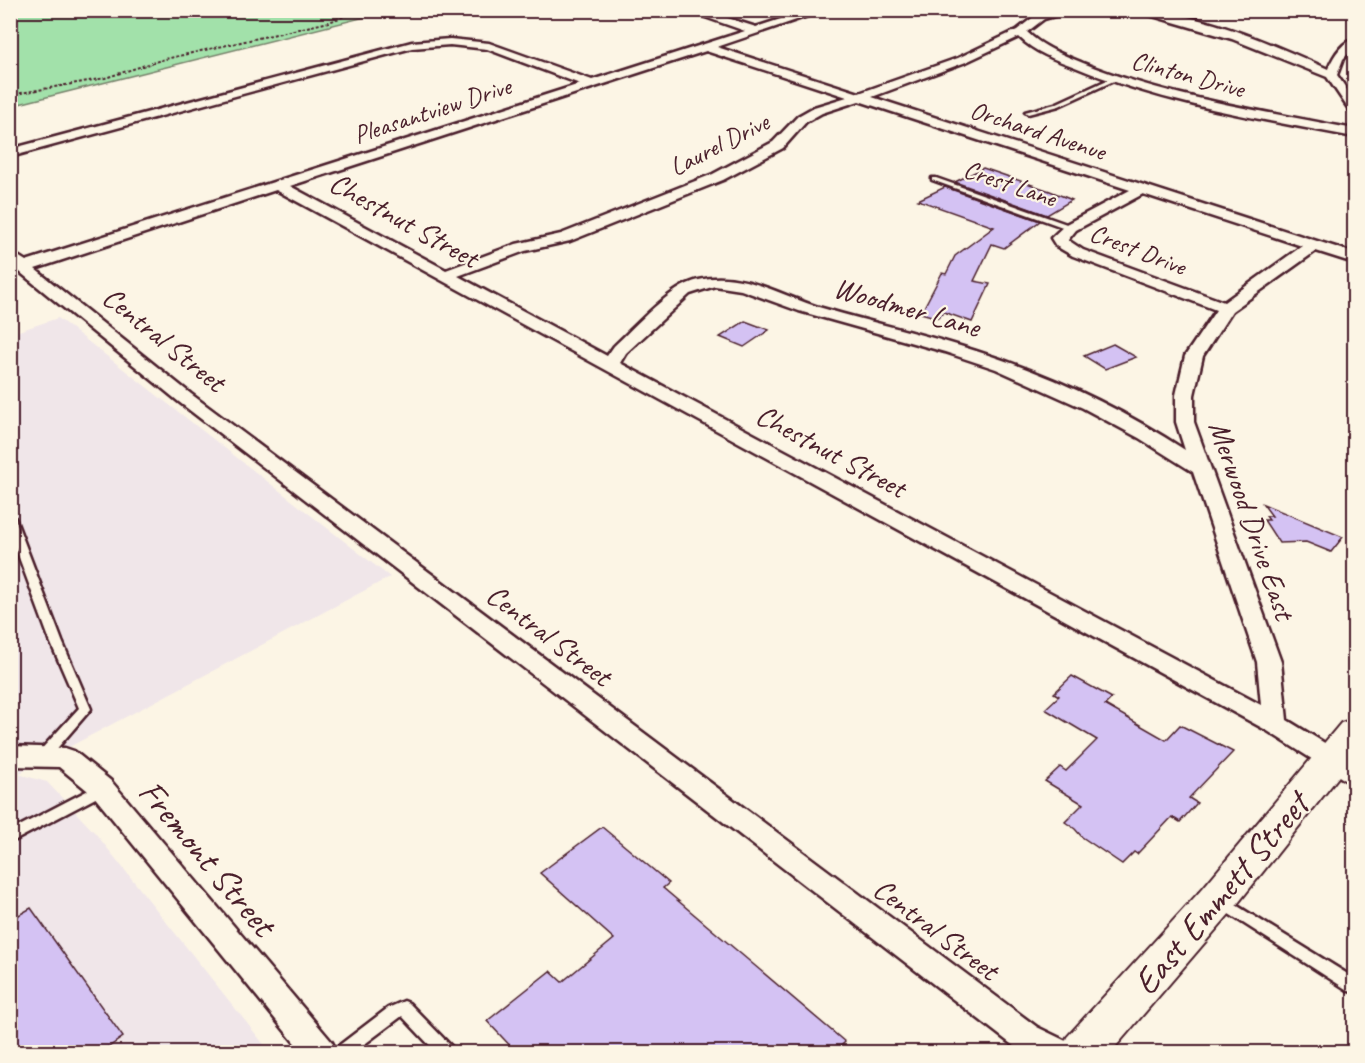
<svg xmlns="http://www.w3.org/2000/svg" width="1365" height="1063" viewBox="0 0 1365 1063" font-family="Caveat,sans-serif">
  <rect width="100%" height="100%" fill="#fcf5e5"/>
  <filter id="ink" filterUnits="userSpaceOnUse"><feTurbulence type="fractalNoise" baseFrequency=".0167" numOctaves="2"/><feDisplacementMap in="SourceGraphic" scale="12" xChannelSelector="R" yChannelSelector="G"/><feConvolveMatrix kernelMatrix="1 2 1 2 8 2 1 2 1" color-interpolation-filters="sRGB"/></filter>
  <g filter="url(#ink)">
    <!-- built -->
    <path fill="#f0e6e9" d="M58,318L390,577L18,774L47,782L96,834L270,1052H11L10,334Z"/>
    <!-- green -->
    <path fill="#a2e1aa" stroke="#76806a" stroke-width="1.5" d="M11,10H389V11L11,106Z"/>
    <!-- building -->
    <g fill="#d4c2f3" stroke="#4a1f2b" stroke-width="1.5">
      <path d="M983,168L1050,191L1072,200L1047,215L955,182Z"/>
      <path d="M945,187L1040,221L1004,248L992,244L974,281L990,284L972,322L944,312L938,318L921,313L942,273L946,274L955,256L994,227L918,200Z"/>
      <path d="M745,321L769,330L744,347L720,337Z"/>
      <path d="M1113,344L1136,357L1105,369L1084,356Z"/>
      <path d="M1263,504L1343,537L1331,552L1306,542L1279,543L1264,520H1269L1266,516H1272Z"/>
      <path d="M1072,676L1112,698L1105,705L1166,740L1180,725L1233,752L1189,798L1197,803L1180,822L1172,817L1137,854L1134,852L1122,864L1082,837L1075,829L1065,822L1083,804L1045,781L1060,767L1066,771L1097,740L1045,709L1059,696L1054,693Z"/>
      <path d="M602,827L669,883L663,888L845,1042L834,1053H517L487,1021L550,971L562,982L614,939L540,873Z"/>
      <path d="M31,908L123,1037L100,1053H10V920Z"/>
    </g>
    <g fill="none" stroke-linecap="round" stroke-linejoin="round">
      <!-- lane casing -->
      <g stroke="#4a1f2b" stroke-width="5">
        <g id="lane">
          <path d="M1116,76L1119,78L1118,79L1059,106L1028,114L1025,112L1055,104Z"/>
          <path d="M932,178H936L1075,227L1068,229L932,180Z"/>
          <path d="M10,515L15,518L62,641L91,709L47,760L42,762L37,760L36,757L37,754L79,708L50,641L10,533Z"/>
          <path d="M102,783L107,784L109,788L107,792L10,843V831Z"/>
          <path d="M1223,897L1354,978V993L1349,991L1218,907L1216,903L1218,899Z"/>
          <path d="M404,1001L409,1003L452,1047L454,1052H436L402,1016L354,1052H335L337,1047L388,1008Z"/>
        </g>
      </g>
      <!-- street casing -->
      <g stroke="#4a1f2b" stroke-width="5">
        <g id="street">
          <path d="M685,10H702L756,27L809,10H826L717,47L859,93L958,58L1017,30L1036,15L1054,10H1075L1044,19L1027,32C1042,47 1064,55 1083,63C1170,98 1263,111 1354,129V137C1260,119 1164,104 1075,67C1056,60 1034,52 1019,37L966,62L872,97L1354,253V263L1316,251L1232,311L1203,356L1194,395V422L1281,662L1287,720L1354,761V783L1345,780L1266,730L276,190L35,269L191,394L1037,1027L1068,1042L1073,1052H1026L1015,1047L179,402L10,264V251L26,261L580,84L487,49L450,45L412,48L10,157V149L412,42L450,39L489,43L592,80L745,31ZM706,51L847,97L814,107L798,116L773,142L713,174L561,234L516,244L446,270L290,186ZM859,101L1130,190L1066,224L1051,238L1056,246L1073,256L1216,310L1185,356L1176,395V422L1185,450C1121,408 1049,374 976,351C925,334 873,323 822,308C781,296 743,270 699,280C670,286 636,326 614,346L607,356L458,276L525,251L570,241L723,180L783,148L806,122L822,113ZM1143,194L1302,246L1224,302L1083,250L1068,240L1076,230ZM715,286L741,290L799,311L945,352L996,369L1083,408L1139,438L1193,472L1257,662L1261,705L620,363L626,353L690,294Z"/>
          <path d="M1132,10C1196,10 1270,43 1328,69C1333,57 1342,42 1354,39V48L1343,59L1337,75L1354,100V112L1350,111L1327,77L1232,39Z"/>
          <path d="M10,746L65,748L74,751L111,781L332,1042L337,1052H302L93,795L59,767L10,766Z"/>
        </g>
      </g>
      <!-- secondary casing -->
      <g stroke="#4a1f2b" stroke-width="4">
        <path id="secondary" d="M1354,719V757L1231,912L1111,1052H1061L1067,1037L1203,888L1341,723Z"/>
      </g>
      <!-- path -->
      <path stroke="#4a1f2b" stroke-width="2" stroke-dasharray="3 2" stroke-linecap="butt" d="M10,95L105,78L161,60L329,22L361,10"/>
      <!-- lane -->
      <use href="#lane" fill="#fcf5e5" fill-rule="evenodd"/>
      <!-- street -->
      <use href="#street" fill="#fcf5e5" fill-rule="evenodd"/>
      <!-- secondary -->
      <use href="#secondary" fill="#fcf5e5" fill-rule="evenodd"/>
    </g>
  </g>
  <g text-anchor="middle" stroke-width="4.5" stroke-linejoin="round" paint-order="stroke">
    <!-- far-street labels -->
    <g font-size="26" fill="#4a1f2b" stroke="#fcf5e5">
      <text transform="translate(1188 74) rotate(15)" y="9">Clinton Drive</text>
      <text transform="translate(432 110) rotate(-18)" y="9">Pleasantview Drive</text>
      <text transform="translate(1038 130) rotate(18)" y="9">Orchard Avenue</text>
      <text transform="translate(719 144) rotate(-27)" y="9">Laurel Drive</text>
      <text transform="translate(1010 183) rotate(19)" y="9">Crest Lane</text>
      <text transform="translate(1138 249) rotate(21)" y="9">Crest Drive</text>
    </g>
    <!-- street labels -->
    <g font-size="30" fill="#4a1f2b" stroke="#fcf5e5">
      <text transform="translate(404 220) rotate(29)" y="10">Chestnut Street</text>
      <text transform="translate(907 307) rotate(16)" y="10">Woodmer Lane</text>
      <text transform="translate(164 339) rotate(39)" y="10">Central Street</text>
      <text transform="translate(831 451) rotate(28)" y="10">Chestnut Street</text>
      <text transform="translate(1252 520) rotate(71)" y="10">Merwood Drive East</text>
      <text transform="translate(549 635) rotate(37)" y="10">Central Street</text>
      <text transform="translate(936 929) rotate(37)" y="10">Central Street</text>
    </g>
    <!-- near-street labels -->
    <g font-size="36" fill="#4a1f2b" stroke="#fcf5e5">
      <text transform="translate(208 857) rotate(50)" y="13">Fremont Street</text>
      <text transform="translate(1220 893) rotate(-50)" y="13">East Emmett Street</text>
    </g>
  </g>
  <!-- margin -->
  <rect width="1365" height="1063" fill="none" stroke="#fcf5e5" stroke-width="36"/>
  <rect x="18" y="18" width="1329" height="1027" fill="none" stroke="#4a1f2b" stroke-width="2" filter="url(#ink)"/>
</svg>
